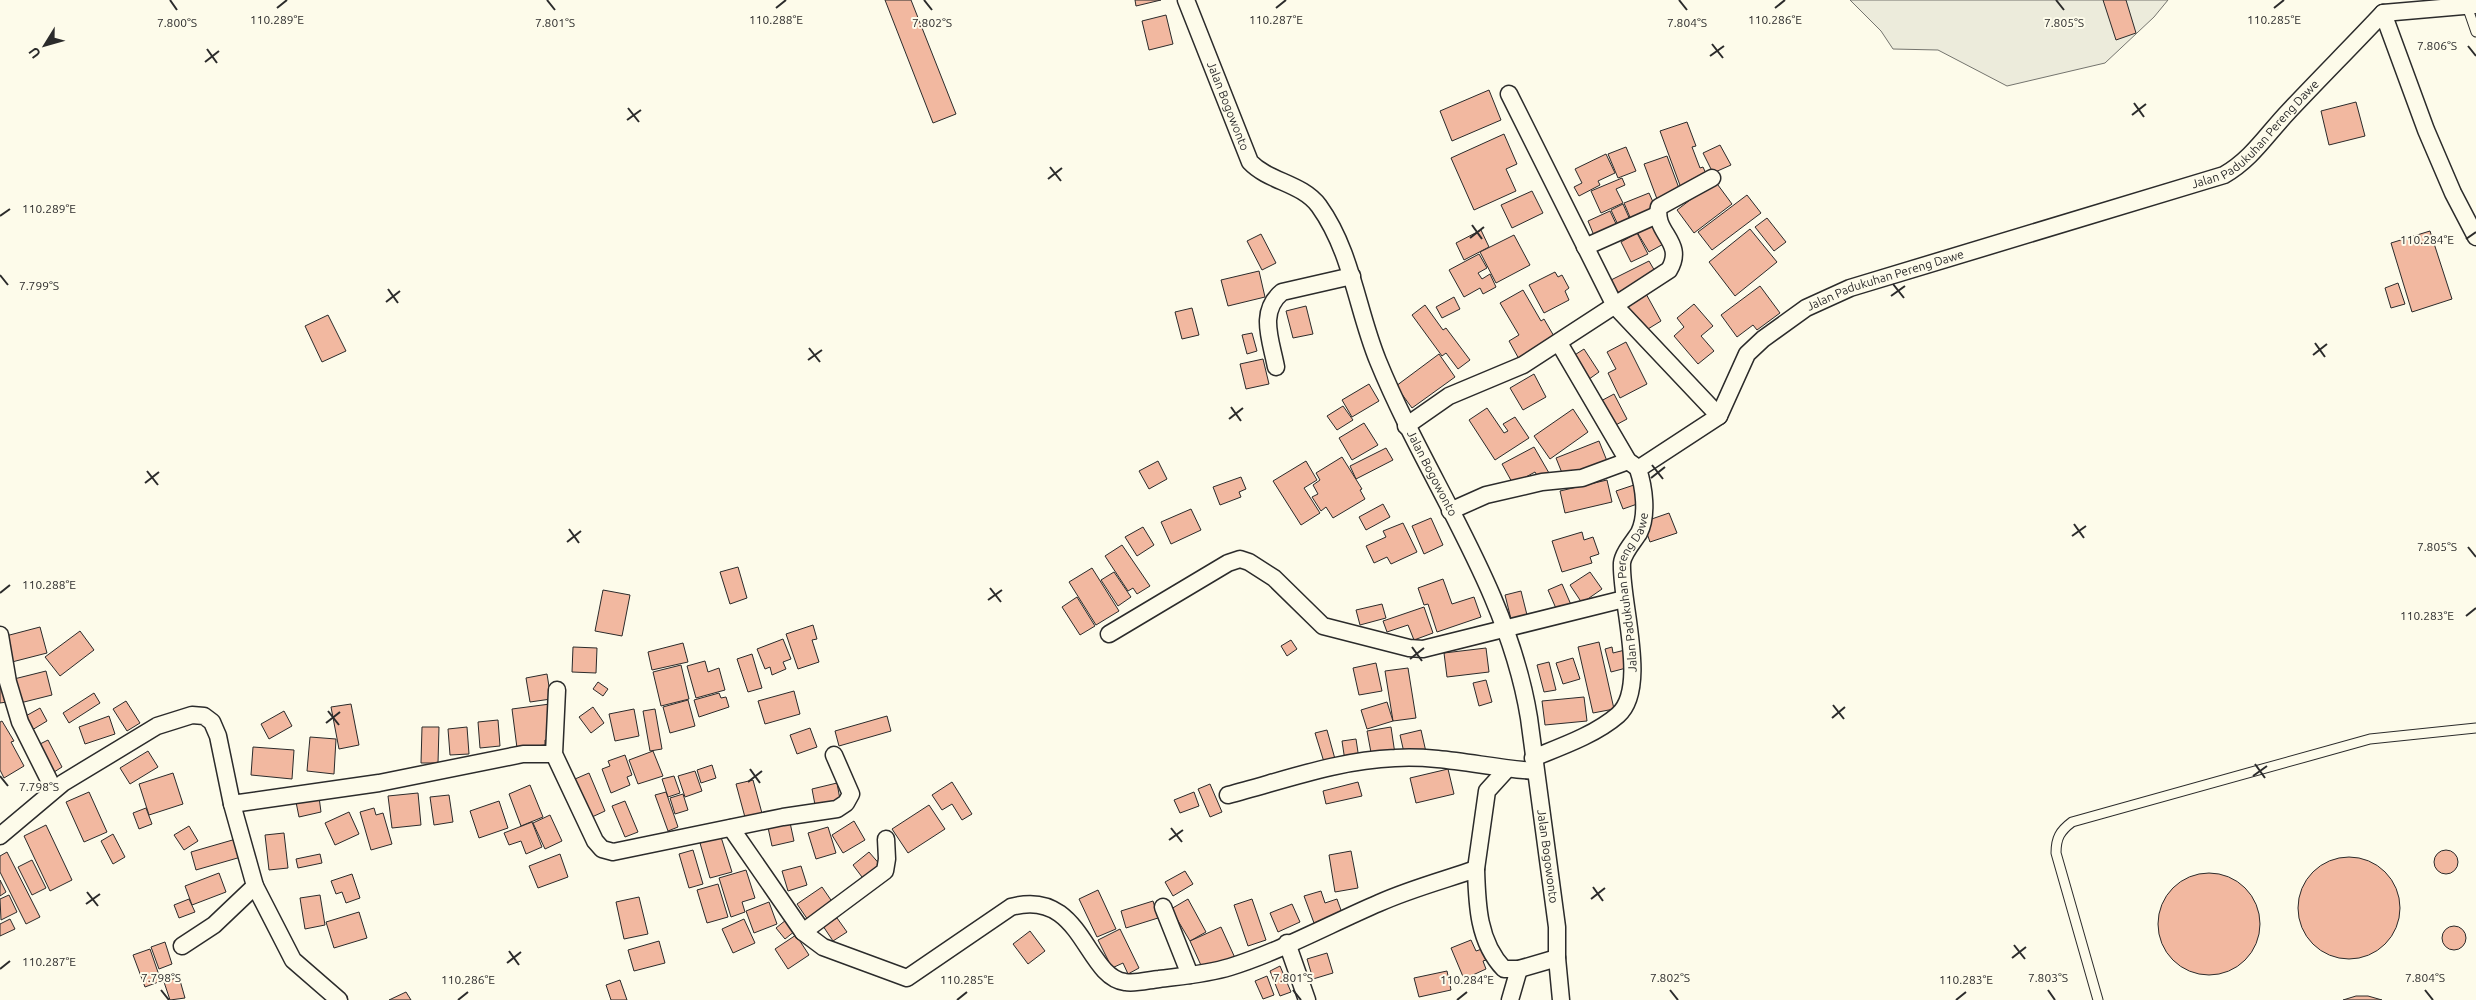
<svg xmlns="http://www.w3.org/2000/svg" width="2476" height="1000" viewBox="0 0 2476 1000" font-family="Ubuntu,sans-serif">
  <rect width="100%" height="100%" fill="#fdfbea"/>
  <!-- grass -->
  <path fill="#ecebdb" stroke="#74746e" d="M1850,0H2168L2154,17L2105,63L2007,86L1938,50L1893,49L1881,31Z"/>
  <!-- building -->
  <g fill="#f2b8a0" stroke="#2b2b2b">
    <path d="M885,0H911L956,114L933,123Z"/>
    <path d="M1135,0H1161L1136,6Z"/>
    <path d="M2103,0H2126L2136,33L2116,40Z"/>
    <path d="M1166,15L1173,44L1149,50L1142,21Z"/>
    <path d="M1489,90L1501,120L1452,141L1440,111Z"/>
    <path d="M2356,102L2365,136L2329,145L2321,111Z"/>
    <path d="M1687,122L1696,146L1692,147L1700,168L1703,167L1708,178L1681,188L1660,131Z"/>
    <path d="M1504,134L1517,164L1506,169L1516,191L1474,210L1451,158Z"/>
    <path d="M1720,145L1731,165L1713,173L1703,153Z"/>
    <path d="M1626,147L1636,171L1618,178L1608,154Z"/>
    <path d="M1606,154L1615,173L1598,181L1600,185L1579,196L1574,187L1582,183L1575,169Z"/>
    <path d="M1667,156L1680,191L1657,199L1644,164Z"/>
    <path d="M1622,178L1625,185L1616,189L1623,203L1601,213L1591,191Z"/>
    <path d="M1715,181L1732,204L1694,233L1677,210Z"/>
    <path d="M1532,191L1543,213L1512,228L1501,205Z"/>
    <path d="M1649,193L1657,211L1632,222L1624,203Z"/>
    <path d="M1747,195L1761,213L1712,250L1698,232Z"/>
    <path d="M1623,204L1631,222L1619,227L1611,210Z"/>
    <path d="M1610,211L1618,228L1595,238L1588,221Z"/>
    <path d="M1767,218L1786,242L1774,251L1755,227Z"/>
    <path d="M1656,222L1667,242L1649,252L1637,232Z"/>
    <path d="M1750,229L1777,262L1735,296L1709,262Z"/>
    <path d="M1481,230L1489,247L1464,260L1456,243Z"/>
    <path d="M2430,231L2452,299L2412,312L2391,243Z"/>
    <path d="M1637,233L1648,254L1631,262L1621,242Z"/>
    <path d="M1261,234L1276,263L1262,270L1247,241Z"/>
    <path d="M1514,235L1530,265L1496,283L1480,252Z"/>
    <path d="M1479,254L1487,268L1478,273L1482,279L1490,274L1496,287L1483,294L1480,288L1464,297L1449,270Z"/>
    <path d="M1649,261L1656,273L1617,293L1611,280Z"/>
    <path d="M1259,271L1265,297L1228,306L1221,280Z"/>
    <path d="M1555,272L1558,277L1562,275L1569,288L1565,291L1569,300L1544,313L1529,285Z"/>
    <path d="M2398,283L2405,304L2391,308L2385,288Z"/>
    <path d="M1760,286L1780,313L1757,330L1753,325L1737,337L1721,315Z"/>
    <path d="M1523,290L1541,321L1544,319L1555,338L1519,359L1509,341L1519,335L1500,303Z"/>
    <path d="M1645,292L1661,321L1643,332L1626,303Z"/>
    <path d="M1454,297L1460,309L1442,318L1436,307Z"/>
    <path d="M1694,304L1713,326L1701,336L1714,351L1698,364L1674,336L1684,327L1677,318Z"/>
    <path d="M1425,305L1443,330L1446,328L1470,360L1458,369L1446,353L1442,356L1412,315Z"/>
    <path d="M1306,306L1313,334L1293,338L1286,311Z"/>
    <path d="M1192,308L1199,335L1182,339L1175,312Z"/>
    <path d="M328,315L346,351L322,362L305,326Z"/>
    <path d="M1252,333L1257,351L1247,354L1242,335Z"/>
    <path d="M1626,342L1647,384L1620,398L1608,373L1616,369L1607,352Z"/>
    <path d="M1584,349L1599,372L1585,382L1570,358Z"/>
    <path d="M1439,354L1455,377L1412,408L1396,386Z"/>
    <path d="M1263,359L1269,384L1246,389L1240,364Z"/>
    <path d="M1534,374L1546,397L1523,410L1510,388Z"/>
    <path d="M1369,384L1379,401L1352,417L1342,400Z"/>
    <path d="M1614,394L1627,419L1612,427L1599,402Z"/>
    <path d="M1343,406L1353,420L1337,430L1327,416Z"/>
    <path d="M1487,408L1504,433L1508,431L1503,424L1515,417L1529,438L1495,460L1469,420Z"/>
    <path d="M1573,409L1588,432L1550,459L1534,436Z"/>
    <path d="M1364,423L1378,445L1352,460L1339,438Z"/>
    <path d="M1599,441L1607,461L1564,478L1556,458Z"/>
    <path d="M1534,447L1549,473L1539,479L1535,472L1513,484L1502,464Z"/>
    <path d="M1386,448L1393,460L1356,479L1350,466Z"/>
    <path d="M1342,457L1362,489L1360,490L1365,499L1333,518L1326,507L1321,511L1312,497L1318,494L1313,485L1320,480L1316,473Z"/>
    <path d="M1158,461L1167,479L1149,489L1139,471Z"/>
    <path d="M1306,461L1317,480L1304,488L1320,513L1301,525L1273,481Z"/>
    <path d="M1241,477L1246,489L1239,492L1241,497L1220,505L1213,487Z"/>
    <path d="M1607,480L1612,502L1565,513L1560,491Z"/>
    <path d="M1634,485L1640,503L1623,509L1616,491Z"/>
    <path d="M1383,504L1390,517L1366,530L1359,517Z"/>
    <path d="M1191,509L1201,530L1171,544L1161,522Z"/>
    <path d="M1669,513L1677,533L1650,542L1643,522Z"/>
    <path d="M1431,518L1443,545L1424,554L1412,526Z"/>
    <path d="M1403,523L1417,552L1391,564L1387,557L1374,563L1366,546L1386,537L1383,531Z"/>
    <path d="M1143,527L1154,545L1137,556L1125,537Z"/>
    <path d="M1582,532L1584,540L1593,537L1599,554L1590,557L1592,563L1562,572L1552,541Z"/>
    <path d="M1122,545L1150,586L1137,594L1133,588L1128,591L1105,556Z"/>
    <path d="M738,567L747,598L730,604L720,572Z"/>
    <path d="M1092,568L1119,611L1096,625L1069,582Z"/>
    <path d="M1114,572L1131,597L1118,606L1101,580Z"/>
    <path d="M1590,572L1602,589L1582,603L1570,585Z"/>
    <path d="M1443,579L1452,604L1474,597L1481,617L1437,632L1428,604L1424,605L1418,588Z"/>
    <path d="M1562,584L1572,607L1558,613L1548,590Z"/>
    <path d="M603,590L630,595L622,636L595,631Z"/>
    <path d="M1521,591L1528,619L1512,623L1505,595Z"/>
    <path d="M1077,597L1095,626L1080,635L1062,607Z"/>
    <path d="M1382,604L1386,618L1360,625L1356,610Z"/>
    <path d="M1424,607L1433,633L1414,640L1408,625L1387,632L1383,621Z"/>
    <path d="M813,625L817,639L812,640L819,662L798,669L786,634Z"/>
    <path d="M40,627L47,653L8,663L2,637Z"/>
    <path d="M80,631L94,650L60,676L45,657Z"/>
    <path d="M783,639L791,659L783,662L786,669L772,675L770,667L765,669L757,649Z"/>
    <path d="M1291,640L1297,649L1287,656L1281,646Z"/>
    <path d="M1599,642L1614,709L1593,713L1578,647Z"/>
    <path d="M683,643L688,662L652,670L648,652Z"/>
    <path d="M573,647L597,648L596,673L572,672Z"/>
    <path d="M1612,647L1613,653L1625,650L1630,667L1611,672L1605,649Z"/>
    <path d="M1486,648L1489,672L1447,677L1444,653Z"/>
    <path d="M752,654L762,688L748,692L737,659Z"/>
    <path d="M1573,658L1580,679L1563,684L1556,663Z"/>
    <path d="M705,661L708,672L719,668L725,690L696,698L687,666Z"/>
    <path d="M1549,662L1556,690L1544,692L1537,665Z"/>
    <path d="M1376,663L1382,691L1359,695L1353,668Z"/>
    <path d="M681,665L689,699L661,706L653,672Z"/>
    <path d="M1408,668L1416,718L1393,721L1385,671Z"/>
    <path d="M46,671L52,695L16,704L10,680Z"/>
    <path d="M0,674L7,702L0,703Z"/>
    <path d="M547,674L551,699L530,702L526,678Z"/>
    <path d="M1486,680L1492,702L1479,706L1473,683Z"/>
    <path d="M598,682L608,689L603,696L593,689Z"/>
    <path d="M794,691L800,714L765,724L758,701Z"/>
    <path d="M94,693L100,703L69,723L63,713Z"/>
    <path d="M719,693L721,698L726,697L729,707L699,717L694,700Z"/>
    <path d="M1584,697L1587,721L1545,725L1542,701Z"/>
    <path d="M688,700L695,726L670,733L663,707Z"/>
    <path d="M126,701L140,723L127,731L113,709Z"/>
    <path d="M1387,702L1393,721L1367,729L1361,710Z"/>
    <path d="M351,704L359,745L339,749L331,707Z"/>
    <path d="M550,704L554,739L545,740V745L517,748L512,709Z"/>
    <path d="M593,707L604,723L591,733L579,717Z"/>
    <path d="M40,708L47,721L32,730L24,717Z"/>
    <path d="M634,709L639,736L615,741L609,714Z"/>
    <path d="M655,709L662,749L650,751L643,711Z"/>
    <path d="M284,711L292,726L269,739L261,724Z"/>
    <path d="M109,716L115,734L85,744L79,727Z"/>
    <path d="M887,716L891,731L839,746L835,731Z"/>
    <path d="M498,720L500,746L480,748L478,722Z"/>
    <path d="M2,721L14,741L11,742L24,766L4,778L0,770V722Z"/>
    <path d="M422,727H439L438,763H421Z"/>
    <path d="M467,727L469,754L450,755L448,729Z"/>
    <path d="M1391,727L1395,754L1372,758L1367,731Z"/>
    <path d="M810,728L817,747L797,754L790,735Z"/>
    <path d="M1327,730L1335,759L1324,762L1315,733Z"/>
    <path d="M1421,730L1426,752L1405,757L1400,735Z"/>
    <path d="M310,737L336,739L334,774L307,771Z"/>
    <path d="M1356,739L1359,759L1345,761L1342,741Z"/>
    <path d="M48,740L62,767L51,774L36,746Z"/>
    <path d="M253,747L294,750L292,779L251,775Z"/>
    <path d="M148,751L158,767L130,784L120,768Z"/>
    <path d="M653,751L663,776L638,784L629,760Z"/>
    <path d="M625,755L632,775L627,777L630,785L611,793L602,769L610,766L608,761Z"/>
    <path d="M712,765L716,778L701,783L697,770Z"/>
    <path d="M1448,769L1454,794L1416,803L1410,778Z"/>
    <path d="M695,771L702,791L685,797L678,776Z"/>
    <path d="M173,773L183,804L149,815L139,784Z"/>
    <path d="M589,773L605,811L592,817L575,779Z"/>
    <path d="M674,776L680,793L668,797L662,779Z"/>
    <path d="M753,780L763,817L746,821L736,784Z"/>
    <path d="M952,782L972,814L962,820L952,804L942,810L932,795Z"/>
    <path d="M1358,782L1362,796L1326,804L1323,791Z"/>
    <path d="M837,783L841,805L816,810L812,789Z"/>
    <path d="M1210,784L1222,812L1210,817L1198,789Z"/>
    <path d="M530,785L543,817L521,826L509,794Z"/>
    <path d="M89,792L107,832L84,842L66,802Z"/>
    <path d="M666,792L678,827L668,831L655,795Z"/>
    <path d="M1194,792L1199,806L1180,813L1174,800Z"/>
    <path d="M418,793L421,825L392,828L388,796Z"/>
    <path d="M683,794L688,810L675,814L670,798Z"/>
    <path d="M449,795L453,822L434,825L430,797Z"/>
    <path d="M319,797L321,812L299,817L296,802Z"/>
    <path d="M499,801L508,828L479,838L470,811Z"/>
    <path d="M625,801L638,832L625,837L612,806Z"/>
    <path d="M929,805L945,829L908,853L892,829Z"/>
    <path d="M146,808L152,824L139,829L133,813Z"/>
    <path d="M374,808L376,815L383,813L392,844L371,850L360,812Z"/>
    <path d="M349,812L359,834L335,845L325,823Z"/>
    <path d="M550,815L562,841L545,849L533,823Z"/>
    <path d="M789,818L794,841L772,846L767,823Z"/>
    <path d="M854,821L865,840L843,853L832,835Z"/>
    <path d="M532,822L542,847L526,854L521,841L509,845L504,833Z"/>
    <path d="M46,825L72,880L50,891L24,836Z"/>
    <path d="M189,826L198,841L184,850L174,835Z"/>
    <path d="M828,827L836,853L816,859L808,833Z"/>
    <path d="M284,833L288,868L269,870L265,835Z"/>
    <path d="M113,834L125,857L113,864L101,841Z"/>
    <path d="M721,837L732,872L710,878L700,843Z"/>
    <path d="M236,839L241,857L196,870L191,852Z"/>
    <path d="M693,850L703,884L689,888L679,854Z"/>
    <circle cx="2446" cy="862" r="12"/>
    <path d="M1351,851L1358,888L1335,892L1329,855Z"/>
    <path d="M7,852L40,917L26,924L0,872V856Z"/>
    <path d="M869,852L882,867L865,881L853,865Z"/>
    <path d="M320,854L322,863L298,868L296,859Z"/>
    <path d="M560,854L568,877L538,888L529,866Z"/>
    <circle cx="2349" cy="908" r="51"/>
    <path d="M32,860L46,888L32,895L18,867Z"/>
    <path d="M801,866L807,885L788,891L782,871Z"/>
    <path d="M746,870L755,898L742,902L745,912L731,917L719,878Z"/>
    <path d="M1185,871L1193,884L1173,896L1165,882Z"/>
    <circle cx="2209" cy="924" r="51"/>
    <path d="M219,873L226,892L192,905L185,886Z"/>
    <path d="M352,874L360,898L346,903L342,892L336,894L331,881Z"/>
    <path d="M0,880L6,892L0,896Z"/>
    <path d="M718,884L728,917L707,923L697,890Z"/>
    <path d="M822,887L833,903L808,920L797,904Z"/>
    <path d="M1098,890L1116,929L1097,937L1079,899Z"/>
    <path d="M1321,891L1325,903L1337,899L1342,913L1314,923L1304,896Z"/>
    <path d="M9,895L17,912L1,920L0,899Z"/>
    <path d="M320,895L325,925L305,929L300,898Z"/>
    <path d="M639,897L648,934L624,939L616,902Z"/>
    <path d="M189,899L195,912L179,918L174,905Z"/>
    <path d="M1188,899L1206,932L1190,941L1171,909Z"/>
    <path d="M1252,899L1266,940L1248,946L1234,905Z"/>
    <path d="M1153,901L1158,918L1126,928L1121,911Z"/>
    <path d="M769,902L777,924L754,933L746,911Z"/>
    <path d="M1292,904L1300,922L1278,932L1270,913Z"/>
    <path d="M359,912L367,938L334,948L326,922Z"/>
    <path d="M837,918L847,932L833,941L823,926Z"/>
    <path d="M10,919L15,929L0,936V924Z"/>
    <path d="M744,919L755,943L733,953L722,929Z"/>
    <path d="M786,920L795,931L785,939L776,928Z"/>
    <circle cx="2454" cy="938" r="12"/>
    <path d="M1221,927L1235,958L1204,972L1190,941Z"/>
    <path d="M1120,929L1139,968L1128,974L1123,963L1112,968L1098,940Z"/>
    <path d="M1030,931L1045,951L1028,964L1013,944Z"/>
    <path d="M796,935L809,955L788,969L775,949Z"/>
    <path d="M1471,940L1476,951L1482,949L1486,960L1483,961L1486,969L1464,979L1451,948Z"/>
    <path d="M659,941L665,963L634,971L628,950Z"/>
    <path d="M165,942L172,964L159,969L151,947Z"/>
    <path d="M150,949L161,981L145,987L133,955Z"/>
    <path d="M1327,953L1333,973L1313,979L1307,959Z"/>
    <path d="M1280,966L1291,992L1280,996L1270,971Z"/>
    <path d="M1447,971L1451,990L1419,997L1414,978Z"/>
    <path d="M1267,976L1274,995L1263,999L1255,981Z"/>
    <path d="M179,977L185,998L170,1000L164,982Z"/>
    <path d="M620,980L627,1000H611L606,985Z"/>
    <path d="M406,992L411,1000H389Z"/>
    <path d="M2356,996H2368L2382,1000H2343Z"/>
  </g>
  <g fill="none" stroke-linecap="round" stroke-linejoin="round">
    <!-- lane casing -->
    <g stroke="#2b2b2b" stroke-width="11">
      <g id="lane">
        <path d="M2467,6L2476,32"/>
        <path d="M2098,1000L2056,853C2056,838 2060,831 2072,822L2370,739L2476,728"/>
      </g>
    </g>
    <!-- street casing -->
    <g stroke="#2b2b2b" stroke-width="19">
      <g id="street">
        <path id="s1" d="M1186,0L1250,162C1269,182 1302,183 1319,206C1352,252 1357,310 1378,361C1427,481 1508,588 1529,718L1557,927V958L1561,1000"/>
        <path d="M2383,13L2426,130L2453,193L2476,237"/>
        <path d="M1509,94L1615,306L1719,416"/>
        <path d="M1585,247L1657,215"/>
        <path d="M1559,343L1628,461L1635,466"/>
        <path d="M1276,367C1271,340 1258,312 1282,292L1352,276"/>
        <path d="M1406,426L1449,396L1523,365L1669,270C1686,242 1653,233 1659,207L1712,178"/>
        <path d="M1450,511L1486,495L1542,482L1582,478L1628,461"/>
        <path d="M1109,634L1228,563L1240,559L1249,562L1274,578L1323,626L1409,648L1423,649L1624,599"/>
        <path d="M0,635L8,682L20,722L54,790"/>
        <path d="M557,690L554,754L595,841L602,849L613,852L783,817L837,809L846,803L851,794L834,755"/>
        <path id="s2" d="M1533,758C1560,747 1595,735 1618,715C1649,688 1620,601 1622,563C1623,553 1634,541 1639,533C1648,515 1644,487 1638,469L1719,416L1747,354L1763,339L1806,308L1850,288L2224,175C2252,159 2267,134 2289,111C2320,78 2352,46 2383,13L2476,5"/>
        <path d="M1228,795C1282,781 1338,760 1395,758C1441,755 1488,768 1535,771"/>
        <path d="M731,828L803,932L823,947L907,978L1011,907C1082,887 1085,977 1125,982C1135,984 1149,980 1159,979C1182,976 1207,974 1230,967C1281,951 1330,924 1379,903C1410,889 1444,880 1476,869C1477,904 1478,942 1504,969H1519L1557,958"/>
        <path d="M0,836L63,783L157,726L192,715L204,716L212,722L218,736L232,804L379,783L523,754H554"/>
        <path d="M1476,869L1487,791L1507,769"/>
        <path d="M255,886L293,960L339,1000"/>
        <path d="M1163,907L1190,975"/>
        <path d="M803,932L885,871L887,859L886,839"/>
        <path d="M1287,943L1307,1000"/>
        <path d="M182,946L214,925L255,886L232,804"/>
        <path d="M1510,1000L1519,969"/>
      </g>
    </g>
    <!-- lane -->
    <use href="#lane" stroke="#fdfbea" stroke-width="9"/>
    <!-- street -->
    <use href="#street" stroke="#fdfbea" stroke-width="16"/>
  </g>
  <!-- ticks -->
  <path fill="none" stroke="#2b2b2b" stroke-width="2" d="M170,0L177,10M547,0L555,10M924,0L932,10M1679,0L1687,10M2056,0L2064,10M277,8L287,0M776,8L786,0M1276,8L1286,0M1775,8L1785,0M2274,8L2284,0M1712,44L1723,58M2468,46L2476,56M207,49L217,63M1710,56L1724,46M205,62L219,51M2134,103L2144,117M628,108L639,122M2132,115L2146,104M627,120L641,110M1050,167L1061,181M1048,179L1062,168M0,216L10,209M1472,225L1482,239M1470,238L1484,227M2466,239L2476,232M0,275L8,285M1893,284L1904,298M388,289L398,303M1891,296L1905,286M386,302L400,291M2315,343L2325,357M809,348L820,362M2313,355L2327,344M808,360L822,350M1231,407L1241,421M1229,419L1243,408M1652,465L1663,479M147,471L158,485M1651,478L1665,467M145,483L159,472M2074,524L2084,538M569,529L579,543M2072,536L2086,526M567,542L581,531M2468,547L2476,557M990,588L1001,602M0,593L10,585M988,600L1002,590M2466,616L2476,608M1412,647L1422,661M1410,659L1424,648M1833,705L1844,719M328,711L339,725M1832,718L1845,707M326,723L340,712M2255,764L2265,778M750,769L760,783M0,776L8,786M2253,776L2267,766M748,782L762,771M1171,828L1182,842M1169,840L1183,830M1593,887L1603,901M87,892L98,906M1591,899L1605,888M86,904L100,894M2014,945L2025,959M509,951L519,965M2012,958L2026,947M507,963L521,952M0,969L10,961M161,990L169,1000M1293,990L1301,1000M1670,990L1678,1000M2048,990L2055,1000M2425,990L2433,1000M458,1000L468,992M957,1000L967,992M1457,1000L1467,992M1956,1000L1966,992"/>
  <g text-anchor="middle" stroke-width="4" stroke-linejoin="round" paint-order="stroke">
    <!-- street labels -->
    <g font-size="12" fill="#2b2b2b" stroke="#fdfbea">
      <text dy="4" stroke="none"><textPath href="#s1" startOffset="114">Jalan Bogowonto</textPath></text>
      <text dy="4" stroke="none"><textPath href="#s2" startOffset="1080">Jalan Padukuhan Pereng Dawe</textPath></text>
      <text dy="4" stroke="none"><textPath href="#s2" startOffset="676">Jalan Padukuhan Pereng Dawe</textPath></text>
      <text dy="4" stroke="none"><textPath href="#s1" startOffset="548">Jalan Bogowonto</textPath></text>
      <text dy="4" stroke="none"><textPath href="#s2" startOffset="225">Jalan Padukuhan Pereng Dawe</textPath></text>
      <text dy="4" stroke="none"><textPath href="#s1" startOffset="952">Jalan Bogowonto</textPath></text>
    </g>
  </g>
  <g font-size="12" text-anchor="middle" fill="#2b2b2b" stroke="#fdfbea" stroke-width="4" stroke-linejoin="round" paint-order="stroke">
    <text x="277" y="24">110.289°E</text>
    <text x="776" y="24">110.288°E</text>
    <text x="1276" y="24">110.287°E</text>
    <text x="1775" y="24">110.286°E</text>
    <text x="2274" y="24">110.285°E</text>
    <text x="177" y="27">7.800°S</text>
    <text x="555" y="27">7.801°S</text>
    <text x="932" y="27">7.802°S</text>
    <text x="1687" y="27">7.804°S</text>
    <text x="2064" y="27">7.805°S</text>
    <text x="2437" y="50">7.806°S</text>
    <text x="49" y="213">110.289°E</text>
    <text x="2427" y="244">110.284°E</text>
    <text x="39" y="290">7.799°S</text>
    <text x="2437" y="551">7.805°S</text>
    <text x="49" y="589">110.288°E</text>
    <text x="2427" y="620">110.283°E</text>
    <text x="39" y="791">7.798°S</text>
    <text x="49" y="966">110.287°E</text>
    <text x="161" y="982">7.798°S</text>
    <text x="1293" y="982">7.801°S</text>
    <text x="1670" y="982">7.802°S</text>
    <text x="2048" y="982">7.803°S</text>
    <text x="2425" y="982">7.804°S</text>
    <text x="468" y="984">110.286°E</text>
    <text x="967" y="984">110.285°E</text>
    <text x="1467" y="984">110.284°E</text>
    <text x="1966" y="984">110.283°E</text>
  </g>
  <!-- north arrow -->
  <g transform="translate(45 45) rotate(233)" stroke="#fdfbea" stroke-width="4" paint-order="stroke">
  <path d="M0-4L9 19L0 12L-9 19Z" fill="#2b2b2b"/>
  <text y="-8" font-size="14" font-weight="bold" text-anchor="middle" fill="#2b2b2b">U</text>
  </g>
</svg>
